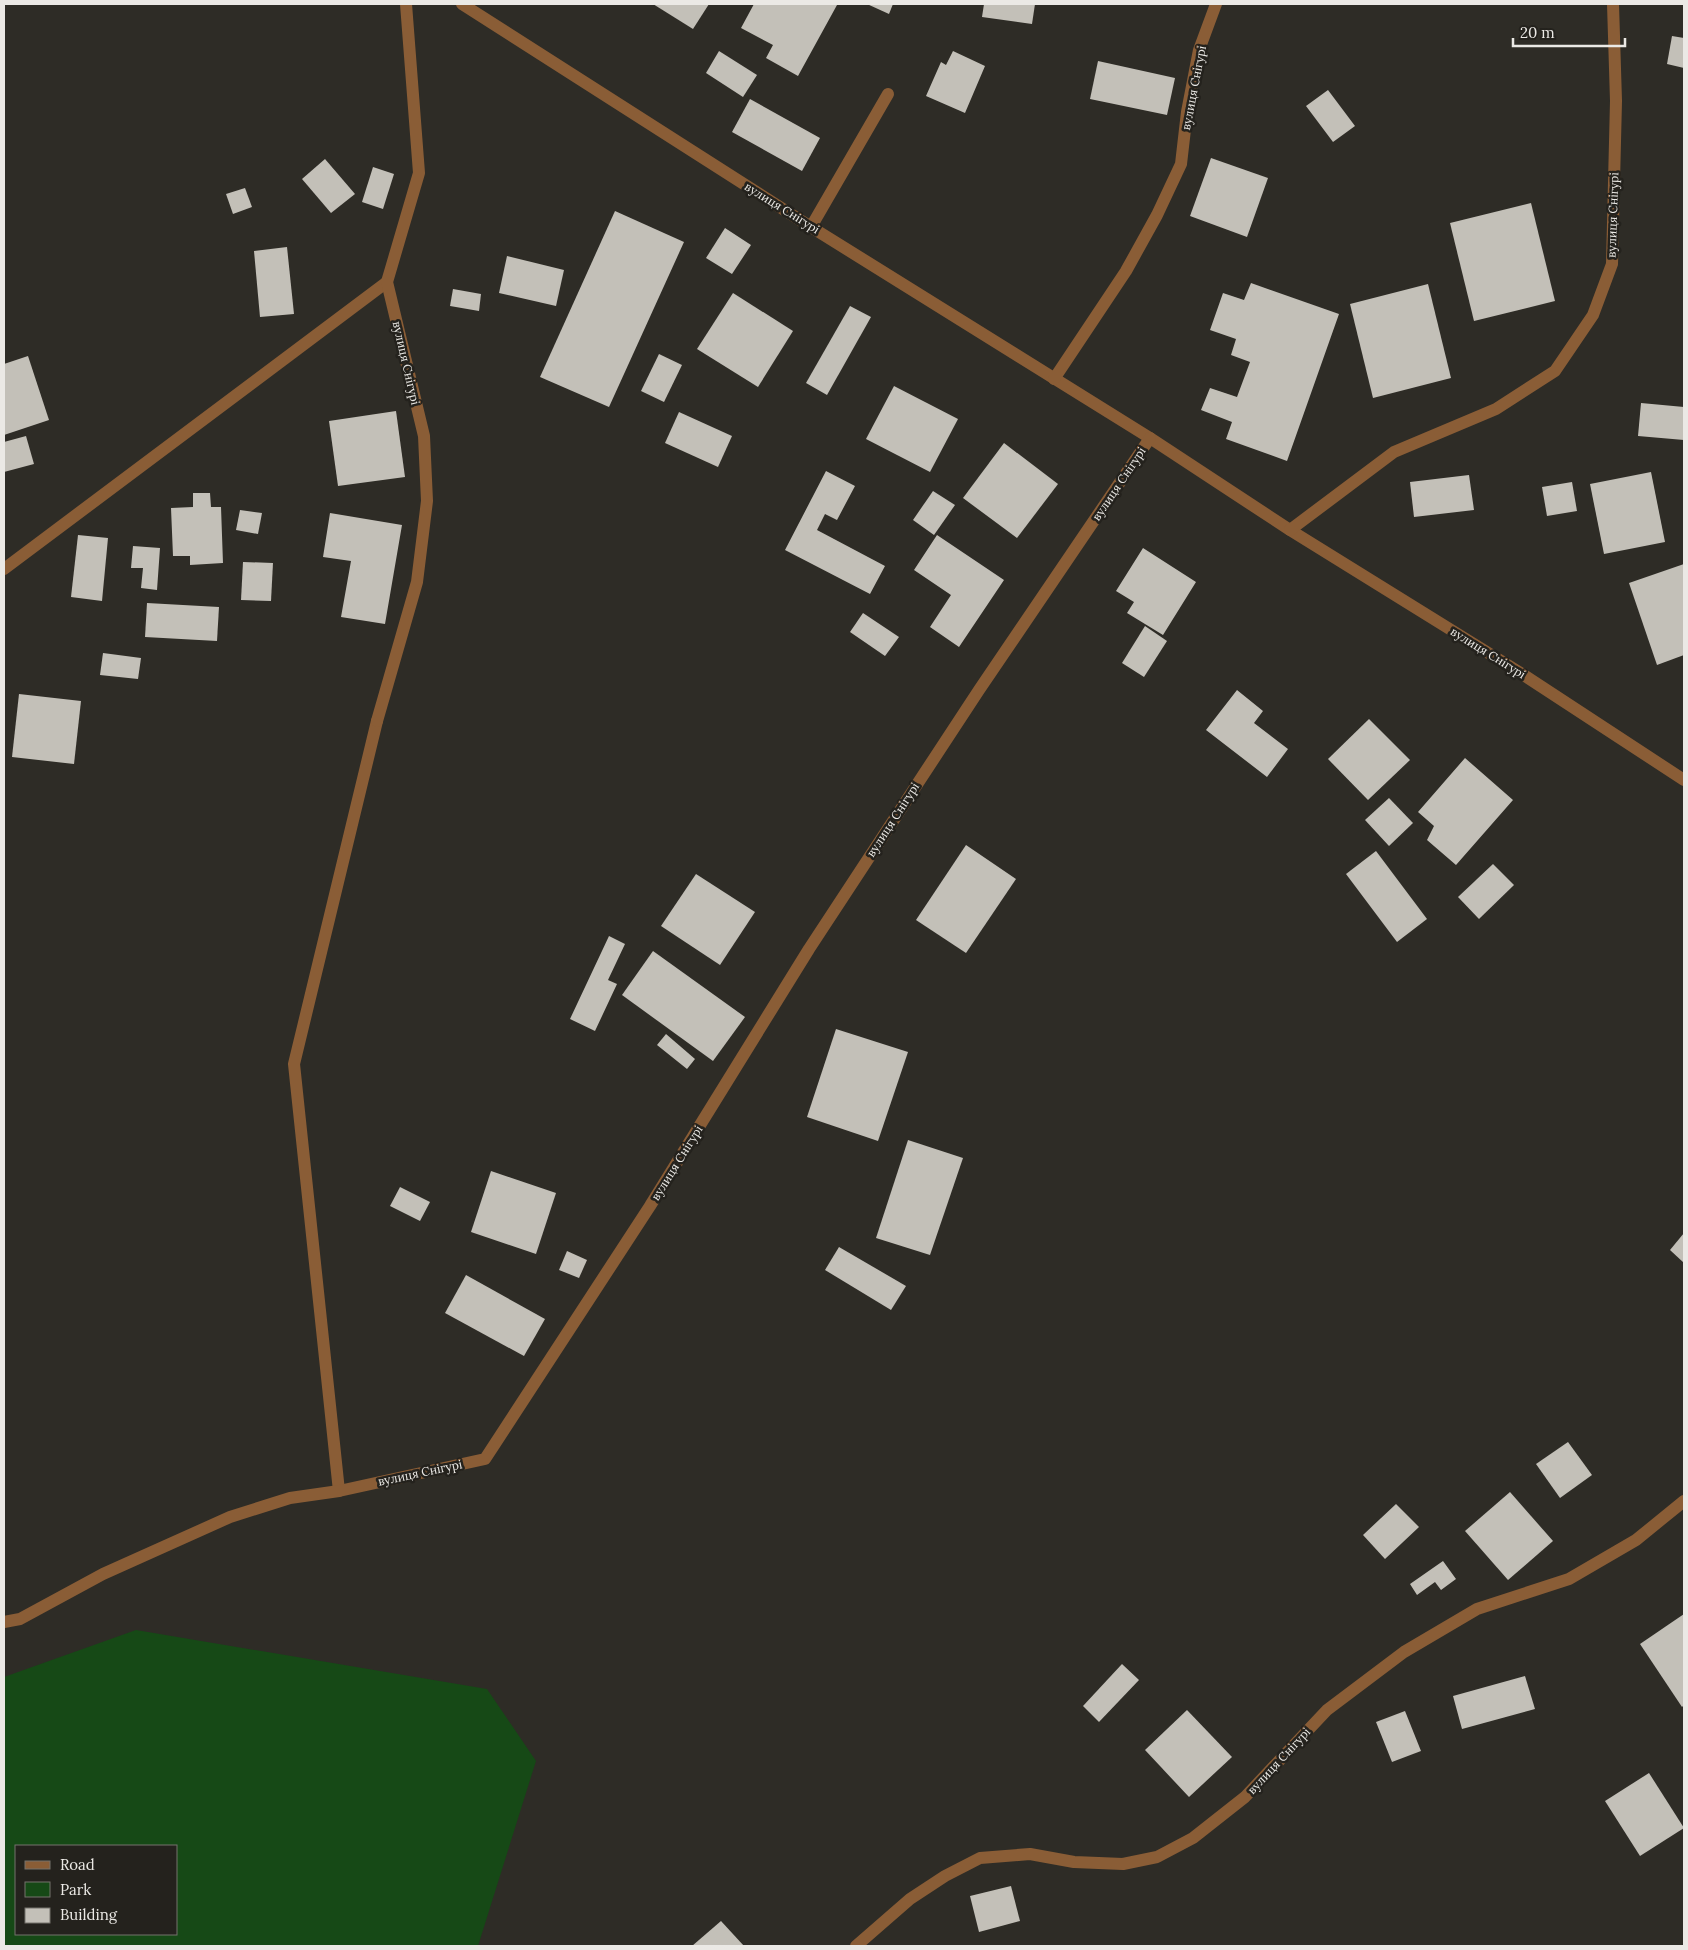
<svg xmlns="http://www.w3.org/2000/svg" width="1688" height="1950" viewBox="0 0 1688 1950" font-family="Lora,serif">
  <rect width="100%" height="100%" fill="#2e2c26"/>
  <!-- green -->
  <path fill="#164916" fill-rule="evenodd" d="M136,1630L487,1689L536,1761L478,1946H4V1677ZM16,1846H176V1934H16Z"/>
  <!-- building -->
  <g fill="#c3c0b8">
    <path d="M653,4H709L693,29Z"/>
    <path d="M754,4L837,5L798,76L766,58L773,45L741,28Z"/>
    <path d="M867,4H893L889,14Z"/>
    <path d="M984,4H1035L1032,24L982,17Z"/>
    <path d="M1672,36L1684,38V68L1667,64Z"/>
    <path d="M719,51L757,75L743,97L706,73Z"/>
    <path d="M953,51L985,66L965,113L926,96L941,62L946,65Z"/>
    <path d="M1098,61L1175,78L1167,115L1090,99Z"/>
    <path d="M1328,90L1355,126L1333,142L1306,106Z"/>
    <path d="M750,99L820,138L802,171L732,132Z"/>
    <path d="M1211,158L1268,178L1247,237L1190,216Z"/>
    <path d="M325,159L355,194L331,213L302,179Z"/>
    <path d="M373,167L394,174L383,209L362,202Z"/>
    <path d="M245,188L252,207L233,214L226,194Z"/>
    <path d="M1531,203L1555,301L1474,321L1450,223Z"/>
    <path d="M615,211L684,242L609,407L540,377Z"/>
    <path d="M725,228L751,245L732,274L706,258Z"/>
    <path d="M287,247L294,314L260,317L254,251Z"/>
    <path d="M507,256L564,270L556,306L499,293Z"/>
    <path d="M1251,283L1339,314L1287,461L1226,439L1232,422L1201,410L1210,388L1237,397L1250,362L1231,355L1236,339L1210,330L1223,293L1244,300Z"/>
    <path d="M1428,284L1451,378L1373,398L1350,304Z"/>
    <path d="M453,289L481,294L479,311L450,306Z"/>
    <path d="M733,293L793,331L758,387L697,349Z"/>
    <path d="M850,306L871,317L827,395L806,383Z"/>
    <path d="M659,354L682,365L664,402L641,391Z"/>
    <path d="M28,356L49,420L4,435V364Z"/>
    <path d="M894,386L958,419L930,472L866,439Z"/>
    <path d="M1641,403L1684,407V440L1638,436Z"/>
    <path d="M396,411L405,477L338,486L329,421Z"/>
    <path d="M679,412L732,436L718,467L665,443Z"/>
    <path d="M26,436L34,464L4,472V442Z"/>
    <path d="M1004,443L1058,484L1017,538L963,498Z"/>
    <path d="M826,471L855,486L837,520L825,514L817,530L885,566L870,594L785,550Z"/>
    <path d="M1651,472L1665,542L1604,554L1590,484Z"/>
    <path d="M1469,475L1474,510L1414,517L1410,482Z"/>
    <path d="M1572,482L1577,511L1547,516L1542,487Z"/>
    <path d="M933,491L955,505L934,535L913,520Z"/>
    <path d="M193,493H210L211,507H221L223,563L190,565V556H173L171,508L193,507Z"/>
    <path d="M240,510L262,513L258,534L236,530Z"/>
    <path d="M330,513L402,525L385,624L341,617L351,561L323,557Z"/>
    <path d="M78,535L108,538L102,601L71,597Z"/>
    <path d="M937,535L1004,580L959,647L930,627L951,595L914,570Z"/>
    <path d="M133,546L160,548L157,590L141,588L143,568H131Z"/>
    <path d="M1143,548L1196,582L1163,635L1127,613L1134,602L1116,591Z"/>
    <path d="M243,562L273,563L271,601L241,600Z"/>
    <path d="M1684,564V655L1657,665L1629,583Z"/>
    <path d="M147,603L219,607L217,641L145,637Z"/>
    <path d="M863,613L899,637L885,656L850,632Z"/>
    <path d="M1145,626L1167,641L1144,677L1122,663Z"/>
    <path d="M103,653L141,658L138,679L100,675Z"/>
    <path d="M1237,690L1263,711L1254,723L1288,749L1267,777L1206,730Z"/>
    <path d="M19,694L81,701L74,764L12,757Z"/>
    <path d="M1369,719L1410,760L1368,800L1328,759Z"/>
    <path d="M1465,758L1513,800L1456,865L1427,840L1434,826L1418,812Z"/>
    <path d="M1389,798L1413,823L1389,846L1365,820Z"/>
    <path d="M966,845L1016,879L966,953L916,920Z"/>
    <path d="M1376,851L1427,919L1397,942L1346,874Z"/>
    <path d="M1493,864L1514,885L1479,919L1458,897Z"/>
    <path d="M696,874L755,912L720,965L661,926Z"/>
    <path d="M609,936L625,944L608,980L617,984L595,1031L570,1019Z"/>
    <path d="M653,951L745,1017L713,1061L622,995Z"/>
    <path d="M836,1029L908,1052L878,1141L807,1117Z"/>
    <path d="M666,1034L695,1059L687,1069L657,1045Z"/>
    <path d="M908,1140L963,1158L930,1255L876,1238Z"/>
    <path d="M491,1171L556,1193L536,1254L471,1232Z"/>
    <path d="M400,1187L430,1202L420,1221L390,1206Z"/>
    <path d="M1684,1233V1263L1670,1250Z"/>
    <path d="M839,1247L906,1286L891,1310L825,1270Z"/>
    <path d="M567,1251L587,1260L579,1278L559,1270Z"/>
    <path d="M466,1275L545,1319L524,1356L445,1313Z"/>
    <path d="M1568,1442L1592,1475L1560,1498L1536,1464Z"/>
    <path d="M1510,1492L1553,1541L1508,1580L1465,1531Z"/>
    <path d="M1396,1504L1419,1527L1385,1559L1363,1535Z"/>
    <path d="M1443,1561L1456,1579L1441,1590L1435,1582L1417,1595L1410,1584Z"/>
    <path d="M1684,1614V1705L1682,1707L1640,1644Z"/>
    <path d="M1122,1664L1139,1680L1099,1722L1083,1706Z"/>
    <path d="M1525,1676L1535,1709L1462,1729L1453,1696Z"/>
    <path d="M1187,1710L1232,1757L1189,1797L1145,1750Z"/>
    <path d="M1405,1711L1421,1751L1392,1762L1376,1722Z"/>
    <path d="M1649,1773L1684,1828L1640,1856L1605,1801Z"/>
    <path d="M1011,1886L1020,1921L979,1932L970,1896Z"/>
    <path d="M721,1921L744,1946H692Z"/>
  </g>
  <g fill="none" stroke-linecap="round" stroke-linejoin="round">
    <!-- lane -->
    <g stroke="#8a5d36" stroke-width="12">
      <path d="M811,227L888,94"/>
      <path d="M4,569L387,282"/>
      <path d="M339,1491L294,1064L377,721"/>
    </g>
    <!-- street -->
    <g stroke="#8a5d36" stroke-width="12">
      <path d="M462,4L811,227L1150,438L1290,530L1519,672L1684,780"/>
      <path d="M1054,379L1126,271L1157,215L1181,164L1187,112L1199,50L1216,4"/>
      <path d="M1290,530L1394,452L1496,409L1555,371L1593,315L1612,264L1616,101L1613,4"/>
      <path d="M377,721L417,582L427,501L424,436L387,282L419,173L406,4"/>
      <path d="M4,1622L20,1619L103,1574L230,1517L290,1498L339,1491L485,1459L650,1206L809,949L979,690L1150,438"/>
      <path d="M856,1946L910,1899L945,1876L980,1858L1030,1854L1074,1862L1123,1864L1157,1857L1193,1838L1245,1797L1327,1710L1404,1652L1477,1609L1569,1579L1636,1540L1684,1501"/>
    </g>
  </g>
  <g text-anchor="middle" stroke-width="5" stroke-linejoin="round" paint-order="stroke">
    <!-- street labels -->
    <g font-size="12" fill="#ebe9e5" stroke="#24221d">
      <text transform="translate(1194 88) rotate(-79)" y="4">вулиця Снігурі</text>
      <text transform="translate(782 208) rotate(32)" y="4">вулиця Снігурі</text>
      <text transform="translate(1613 215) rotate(-88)" y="4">вулиця Снігурі</text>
      <text transform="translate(406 363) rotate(77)" y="4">вулиця Снігурі</text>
      <text transform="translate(1119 484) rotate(-56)" y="4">вулиця Снігурі</text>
      <text transform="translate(1488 653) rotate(32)" y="4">вулиця Снігурі</text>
      <text transform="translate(893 820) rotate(-57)" y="4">вулиця Снігурі</text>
      <text transform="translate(677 1163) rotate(-58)" y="4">вулиця Снігурі</text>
      <text transform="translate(420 1473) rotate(-12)" y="4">вулиця Снігурі</text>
      <text transform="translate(1279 1761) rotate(-47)" y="4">вулиця Снігурі</text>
    </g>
  </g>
  <!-- border -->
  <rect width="1688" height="1950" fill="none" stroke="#ebe9e5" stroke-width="10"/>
  <!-- legend -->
  <rect x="15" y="1845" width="162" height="90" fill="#24221d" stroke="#74726d"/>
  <rect x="25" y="1861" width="25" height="8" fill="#8a5d36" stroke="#74726d"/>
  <text x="60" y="1870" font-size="15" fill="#ebe9e5">Road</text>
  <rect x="25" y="1882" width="25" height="15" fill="#164916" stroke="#74726d"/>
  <text x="60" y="1895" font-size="15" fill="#ebe9e5">Park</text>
  <rect x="25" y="1908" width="25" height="15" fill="#c3c0b8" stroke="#74726d"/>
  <text x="60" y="1920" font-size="15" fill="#ebe9e5">Building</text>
  <!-- scale -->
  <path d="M1513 38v8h112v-8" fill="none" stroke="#ebe9e5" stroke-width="2.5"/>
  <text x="1520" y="38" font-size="15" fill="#ebe9e5" stroke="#24221d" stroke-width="4" paint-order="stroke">20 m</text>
</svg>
